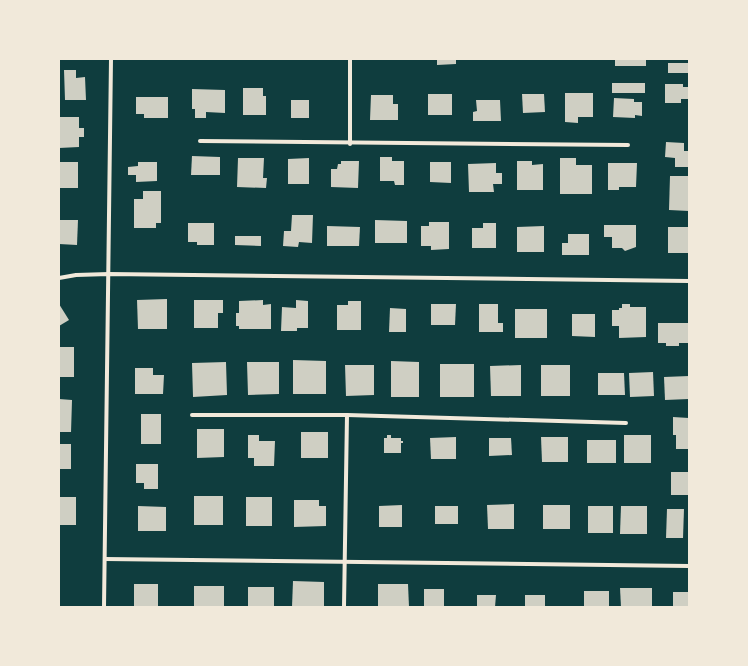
<svg xmlns="http://www.w3.org/2000/svg" width="748" height="666" viewBox="0 0 748 666" font-family="'DejaVu Sans',sans-serif">
  <rect width="100%" height="100%" fill="#0f3d3e"/>
  <!-- building -->
  <g fill="#cfcfc3">
    <path d="M437,59H456V64L437,65Z"/>
    <rect x="615" y="59" width="31" height="7"/>
    <rect x="668" y="63" width="21" height="10"/>
    <path d="M64,70H76V78L85,77L86,100H65Z"/>
    <rect x="612" y="83" width="33" height="10"/>
    <path d="M665,84H683V87H688V99H681V103H665Z"/>
    <path d="M243,88H263V96H266V115H243Z"/>
    <path d="M192,89L225,90V113L206,112V118H195V109H192Z"/>
    <path d="M565,93H593V117H578V123L565,122Z"/>
    <rect x="428" y="94" width="24" height="21"/>
    <path d="M522,94H544L545,112L523,113Z"/>
    <path d="M371,95H393V104H398V120H370Z"/>
    <path d="M136,97H168V118H144V114H136Z"/>
    <path d="M614,98L634,99V102H642V116L635,115V118L613,117Z"/>
    <rect x="291" y="100" width="18" height="18"/>
    <path d="M476,100H500L501,121H473V112L477,111Z"/>
    <path d="M59,117H79V128H84V137H79V147L59,148Z"/>
    <path d="M666,142L684,143V151H689V167H675V158L665,157Z"/>
    <path d="M192,156L220,157V175H191Z"/>
    <path d="M380,157H392V161H404V185H395L394,181H380Z"/>
    <path d="M238,158H264L263,178H267L266,188L237,187Z"/>
    <path d="M309,158V184H288V159Z"/>
    <path d="M560,158H576V165H592V194H560Z"/>
    <path d="M341,161H359L358,188L331,187V169H337L338,164H341Z"/>
    <path d="M517,161H532V165L543,164V190H517Z"/>
    <rect x="59" y="162" width="19" height="26"/>
    <path d="M138,162H157V181L136,182V175H128V167L138,166Z"/>
    <path d="M430,162H451V183L430,182Z"/>
    <path d="M496,163V173H502V184H493L494,192H469L468,164Z"/>
    <path d="M608,163H637L636,187H619V190H608Z"/>
    <path d="M670,176H689V211L669,210Z"/>
    <path d="M143,191H161V223H156V228H134V199H143Z"/>
    <path d="M292,215H313L312,243L299,242L298,247L283,246L284,231H291Z"/>
    <path d="M59,220H78L77,245L59,244Z"/>
    <path d="M375,220L407,221V243H375Z"/>
    <path d="M429,222H449V249L431,250V246H421V226H429Z"/>
    <path d="M188,223H214V245H197V242H188Z"/>
    <path d="M483,223H496V248H472V228H483Z"/>
    <path d="M604,225H636V247L625,251L622,248H612V237H604Z"/>
    <path d="M327,226L360,227L359,246H327Z"/>
    <path d="M544,226V252H517V227Z"/>
    <rect x="668" y="227" width="21" height="26"/>
    <path d="M568,234H589V255H562V243H568Z"/>
    <path d="M235,236H261V246L235,245Z"/>
    <path d="M167,299V329H138L137,300Z"/>
    <path d="M194,300H223V313H218V328H194Z"/>
    <path d="M263,300V305L271,304V329H239V326H236V313H239V301Z"/>
    <path d="M296,300L308,301V328H297V331H281L282,307L296,308Z"/>
    <path d="M348,301H361V330H337V305H348Z"/>
    <path d="M59,304L69,320L59,326Z"/>
    <path d="M431,304H456L455,325H431Z"/>
    <path d="M479,304H498V323H503V332H479Z"/>
    <path d="M622,304H630V307H646V337L619,338V326H612V310H619V308H622Z"/>
    <path d="M390,308L406,309V332H389Z"/>
    <rect x="515" y="309" width="32" height="29"/>
    <path d="M572,314H595V337L572,336Z"/>
    <path d="M658,323H689V343H679V346H666V343H658Z"/>
    <rect x="59" y="347" width="15" height="30"/>
    <path d="M293,360L326,361V394H293Z"/>
    <path d="M391,361L419,362V397H391Z"/>
    <path d="M226,362L227,395L193,397L192,363Z"/>
    <path d="M247,362H279V394L248,395Z"/>
    <rect x="440" y="364" width="34" height="33"/>
    <path d="M345,365H374V395L346,396Z"/>
    <path d="M521,365V396H491L490,366Z"/>
    <rect x="541" y="365" width="29" height="31"/>
    <path d="M135,368H153V375H164L163,394H135Z"/>
    <path d="M653,372L654,396L630,397L629,373Z"/>
    <path d="M598,373H624L625,395H598Z"/>
    <path d="M689,376V399L665,400L664,377Z"/>
    <path d="M59,399L72,400L71,432H59Z"/>
    <rect x="141" y="414" width="20" height="30"/>
    <path d="M673,417L689,418V449H676V435H673Z"/>
    <path d="M197,429H224V457L197,458Z"/>
    <rect x="301" y="432" width="27" height="26"/>
    <path d="M248,435H259V441H275L274,466H254V458H248Z"/>
    <path d="M387,435H391V438H401V441H403V443H401V453H384V438H387Z"/>
    <rect x="624" y="435" width="27" height="28"/>
    <path d="M456,437V459H431L430,438Z"/>
    <path d="M541,437H568V462H542Z"/>
    <path d="M489,438H511L512,455L489,456Z"/>
    <rect x="587" y="440" width="29" height="23"/>
    <rect x="59" y="444" width="12" height="25"/>
    <path d="M136,464H158V489H144V483H136Z"/>
    <rect x="671" y="472" width="18" height="23"/>
    <rect x="194" y="496" width="29" height="29"/>
    <rect x="59" y="497" width="17" height="28"/>
    <rect x="246" y="497" width="26" height="29"/>
    <path d="M294,500H319V506H326V526L294,527Z"/>
    <path d="M514,504V529H488L487,505Z"/>
    <path d="M402,505V527H379V506Z"/>
    <rect x="543" y="505" width="27" height="24"/>
    <path d="M138,506L166,507V531H138Z"/>
    <rect x="435" y="506" width="23" height="18"/>
    <rect x="588" y="506" width="25" height="27"/>
    <path d="M621,506H647V534H620Z"/>
    <path d="M667,509H684L683,538H666Z"/>
    <path d="M293,581L324,582V607H292Z"/>
    <rect x="134" y="584" width="24" height="23"/>
    <path d="M378,584H408L409,607H378Z"/>
    <rect x="194" y="586" width="30" height="21"/>
    <rect x="248" y="587" width="26" height="20"/>
    <path d="M620,588H652V607H621Z"/>
    <rect x="424" y="589" width="20" height="18"/>
    <rect x="584" y="591" width="25" height="16"/>
    <rect x="673" y="592" width="16" height="15"/>
    <path d="M477,595H496L495,607H477Z"/>
    <rect x="525" y="595" width="20" height="12"/>
  </g>
  <g fill="none" stroke-linecap="round" stroke-linejoin="round">
    <!-- minor -->
    <g stroke="#f1e9da" stroke-width="4">
      <path d="M350,59V144"/>
      <path d="M200,141L628,145"/>
      <path d="M59,278L76,275L109,274L689,281"/>
      <path d="M192,415H347L344,607"/>
      <path d="M347,415L626,423"/>
      <path d="M105,559L689,566"/>
      <path d="M104,607L111,59"/>
    </g>
  </g>
  <!-- border -->
  <rect width="748" height="666" fill="none" stroke="#f1e9da" stroke-width="120"/>
</svg>
